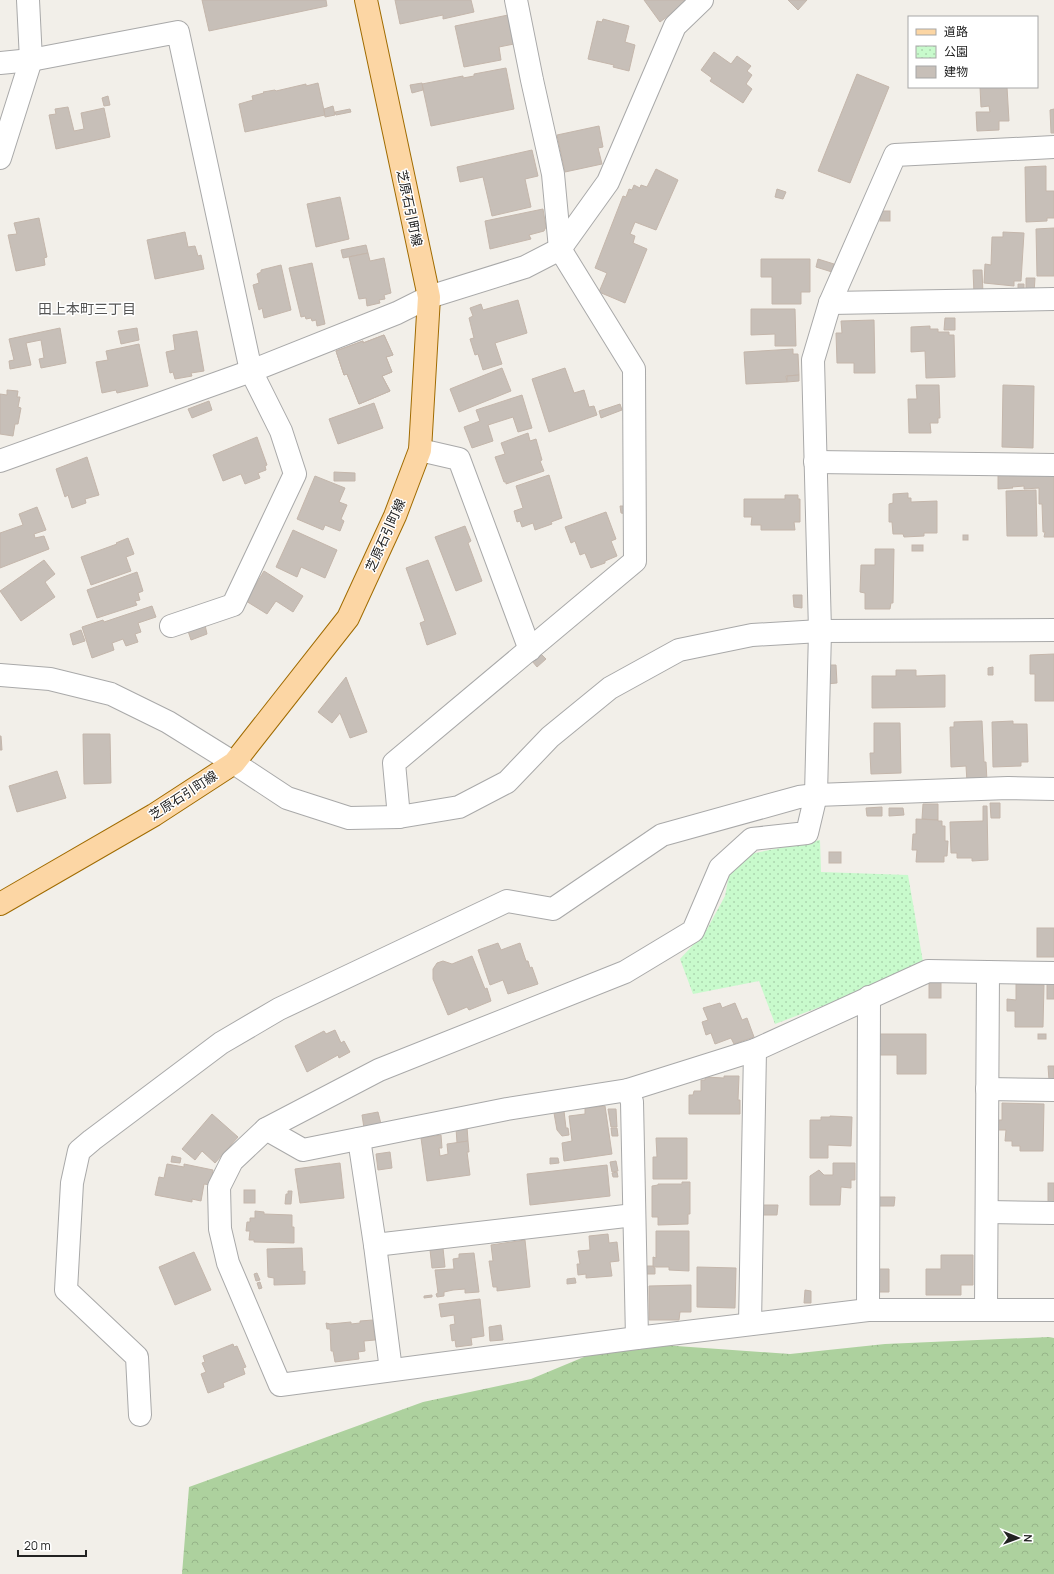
<svg xmlns="http://www.w3.org/2000/svg" width="1054" height="1574" viewBox="0 0 1054 1574" font-family="Manrope,'Noto Sans JP',sans-serif">
  <defs>
    <pattern id="forest-crowns" width="20" height="18" patternUnits="userSpaceOnUse"><rect width="20" height="18" fill="#add19e"/><path d="M2 6a3 3 0 1 1 6 0M12 15a3 3 0 1 1 6 0" fill="none" stroke="#95b388"/></pattern>
    <pattern id="park-dots" width="8" height="8" patternUnits="userSpaceOnUse"><rect width="8" height="8" fill="#c8facc"/><path d="M2 2h.1M6 6h.1" fill="none" stroke="#acd6af" stroke-width="1.8" stroke-linecap="round"/></pattern>
  </defs>
  <rect width="100%" height="100%" fill="#f2efe9"/>
  <!-- forest -->
  <path fill="url(#forest-crowns)" d="M1049,1337L1054,1338V1574H182L189,1487L423,1402L531,1379L620,1342L790,1354L885,1344Z"/>
  <!-- park -->
  <path fill="url(#park-dots)" d="M820,840L821,872L908,875L923,962L862,991L775,1024L759,981L693,994L680,959L706,931L725,896L729,875L750,854Z"/>
  <!-- building -->
  <g fill="#c7bfb8" stroke="#c4b6ab">
    <path d="M202,0H326L327,6L209,31Z"/>
    <path d="M395,0H471L474,12L443,19V15L400,24Z"/>
    <path d="M644,0H689L660,22Z"/>
    <path d="M788,0H807L798,10Z"/>
    <path d="M508,15L514,44L499,47L501,60L464,67L455,26Z"/>
    <path d="M603,19L629,26L625,42L635,45L629,71L613,67L614,65L588,59L597,21L602,22Z"/>
    <path d="M714,52L731,64L737,56L751,66L747,71L752,75L746,84L752,89L743,103L710,81L712,78L701,70Z"/>
    <path d="M506,68L514,109L431,126L422,84L463,76V78L474,76V74Z"/>
    <path d="M857,74L889,87L850,183L818,171Z"/>
    <path d="M318,83L325,115L245,132L239,104L253,100L252,96L264,93L263,92L275,90L276,91L306,84V86Z"/>
    <path d="M422,83L423,90L412,93L410,85Z"/>
    <path d="M980,87H1007L1009,121H999V130L977,131L976,112H990L989,106L981,107Z"/>
    <path d="M108,96L110,105L104,106L102,98Z"/>
    <path d="M333,106L335,115L325,117L324,109Z"/>
    <path d="M68,107L74,131L84,129L81,113L104,108L110,137L56,149L49,115L56,114L55,109Z"/>
    <path d="M350,109L351,112L336,115L335,112Z"/>
    <path d="M1054,109V133H1051L1050,110Z"/>
    <path d="M599,126L603,147L598,148L602,164L565,172L557,135Z"/>
    <path d="M532,150L538,176L525,179L531,207L492,216L483,177L460,182L457,167Z"/>
    <path d="M1046,166V191H1054V218H1047V221L1026,222L1025,167Z"/>
    <path d="M656,169L678,180L656,230L635,222L630,234L635,236L633,243L647,249L625,303L599,292L607,273L595,268L623,196L626,197L629,189L632,190L634,185L640,188L641,185L647,187Z"/>
    <path d="M777,189L786,192L783,199L775,197Z"/>
    <path d="M340,197L349,239L316,247L307,204Z"/>
    <path d="M543,209L546,227L544,231L529,235L531,239L490,249L485,221Z"/>
    <rect x="880" y="211" width="10" height="10"/>
    <path d="M39,218L47,257L44,258L45,265L16,271L8,235L17,234L14,223Z"/>
    <path d="M1054,228V276H1037L1036,229Z"/>
    <path d="M185,232L188,247L195,246L198,256L201,255L204,269L155,279L147,240Z"/>
    <path d="M1003,232L1024,233L1021,281H1014V286L984,283L985,264L991,265L992,237H1003Z"/>
    <path d="M366,245L368,253L343,258L341,250Z"/>
    <path d="M368,253L370,261L384,258L391,293L384,295L385,299L379,300L380,303L367,306L366,298L359,299L349,257Z"/>
    <path d="M761,259H810V292H801V304H772V277H761Z"/>
    <path d="M818,259L834,264L832,272L816,267Z"/>
    <path d="M312,263L325,324L317,326L316,320L312,321L311,318L306,319L305,316L301,317L289,268Z"/>
    <path d="M281,265L291,310L264,318L262,308L259,310L253,285L259,283L257,274L261,272V270Z"/>
    <path d="M973,270H982L983,294H974Z"/>
    <path d="M1026,278H1035L1034,293L1026,294Z"/>
    <path d="M1018,284H1024V292L1018,293Z"/>
    <path d="M518,300L527,333L495,343L502,364L483,370L478,354L475,355L470,339L474,338L469,318L473,316L470,308L481,304L483,310Z"/>
    <path d="M751,309H795L796,346H775V334L751,335Z"/>
    <path d="M945,318H955V330H944Z"/>
    <path d="M874,320L875,373H854V363H837L836,333H842L841,321Z"/>
    <path d="M930,326V329H938V332H949V335H954L955,377L926,378L925,351L911,352V327Z"/>
    <path d="M60,328L66,363L41,368L39,359L44,358L41,340L26,343L31,365L10,369L9,361L14,360L9,339Z"/>
    <path d="M137,328L139,340L121,344L118,331Z"/>
    <path d="M197,331L204,371L191,373L192,376L175,379L173,372L170,373L166,352L175,350L173,335Z"/>
    <path d="M384,335L393,355L386,357L392,372L382,376L390,391L359,404L347,374L344,375L336,351L363,341V343Z"/>
    <path d="M384,335L393,355L386,357L392,372L382,376L390,391L359,404L347,374L344,375L336,351L363,341V343Z"/>
    <path d="M139,344L148,386L117,393L116,390L102,393L96,362L108,360L106,351Z"/>
    <path d="M793,349V354H798L799,375L786,376L787,382L746,384L744,352Z"/>
    <path d="M502,368L511,391L459,412L450,389Z"/>
    <path d="M565,368L574,393L584,390L589,407L594,406L597,415L549,432L532,379Z"/>
    <path d="M799,375V381L787,382V376Z"/>
    <path d="M916,385H939L940,418H938V423H930L931,433H909L908,399H917Z"/>
    <path d="M1003,385L1034,386L1033,448L1002,447Z"/>
    <path d="M7,390L18,391L17,397H20L18,407L21,408L18,424H15L13,436L0,434V394L7,395Z"/>
    <path d="M522,395L532,428L518,432L513,417L488,425L493,441L472,448L464,427L480,421L476,410Z"/>
    <path d="M209,401L212,410L192,418L188,409Z"/>
    <path d="M374,403L383,428L338,444L329,419Z"/>
    <path d="M620,404L622,410L601,418L599,411Z"/>
    <path d="M528,433L530,441L536,439L542,460L540,461L544,471L506,484V482H504L495,457L505,454L501,443Z"/>
    <path d="M257,437L267,465L265,466L266,470L258,473L260,478L245,484L241,474L223,481L213,455Z"/>
    <path d="M87,457L99,495L85,499L86,503L72,508L68,495L65,497L56,469Z"/>
    <path d="M1054,471V537H1044L1045,532H1043L1042,504H1039V488L1024,489V486L1012,487L1013,488L998,489V473Z"/>
    <path d="M334,472L355,473V481H334Z"/>
    <path d="M549,475L562,518L551,522L552,524L535,530L533,523L522,527L520,521L517,522L514,511L523,508L516,486Z"/>
    <path d="M315,476L345,488L339,502L347,505L341,519L344,521L340,531L325,525L323,530L297,519Z"/>
    <path d="M1036,490L1037,536H1007L1006,491Z"/>
    <path d="M908,493V498H911V502L937,501V533H924V536L904,537L903,534H893L892,522H889V504L893,503V494Z"/>
    <path d="M785,495H798V499H800V522H794L795,530H761V525H751L752,517H744V499H785Z"/>
    <path d="M620,506H626L627,514L621,513Z"/>
    <path d="M37,507L46,530L34,534L35,538L44,536L49,549L0,568V533L23,525L19,514Z"/>
    <path d="M606,512L616,539L611,541L617,556L605,561V563L591,568L585,553L580,555L575,541L571,543L565,527Z"/>
    <path d="M465,526L471,541L468,543L482,581L456,591L435,537Z"/>
    <path d="M293,530L337,550L325,578L301,567L297,577L276,567Z"/>
    <rect x="963" y="535" width="5" height="5"/>
    <path d="M128,538L134,554L126,557L131,571L91,585L81,557L117,544L116,543Z"/>
    <rect x="912" y="545" width="11" height="6"/>
    <path d="M875,549H894L893,603H891L890,609H865V593L860,592L861,565H875Z"/>
    <path d="M44,560L55,574L45,582L55,597L21,621L0,591Z"/>
    <path d="M428,560L456,634L427,645L420,623L425,621L406,568Z"/>
    <path d="M264,571L303,596L293,612L276,601L267,614L246,601Z"/>
    <path d="M137,572L143,591L138,593L140,600L135,601L137,605L97,618L87,590Z"/>
    <path d="M793,595H802V608L794,607Z"/>
    <path d="M152,606L156,617L138,623L141,632L135,634L138,642L126,646L123,639L112,643L114,650L92,658L82,627L103,620L104,622Z"/>
    <path d="M205,625L207,634L191,640L188,631Z"/>
    <path d="M81,630L85,641L73,645L70,634Z"/>
    <path d="M541,654L546,659L537,667L532,661Z"/>
    <path d="M1054,654V701H1035V674H1030V655Z"/>
    <path d="M826,665H836L837,683L826,684Z"/>
    <path d="M993,667V675H988V668Z"/>
    <path d="M896,670H916V676L945,675V707L872,708V676H896Z"/>
    <path d="M346,677L367,732L350,738L340,713L332,723L318,712Z"/>
    <path d="M982,721L984,762H986L987,781L967,782L966,766L951,767L950,727H954V722Z"/>
    <path d="M1013,721V724H1027L1028,762H1021V766L993,767L992,722Z"/>
    <path d="M874,723H900L901,773L871,774L870,753H874Z"/>
    <path d="M83,734H110L111,783L84,784Z"/>
    <path d="M0,736H1L2,750H0Z"/>
    <path d="M57,771L66,798L17,812L9,786Z"/>
    <path d="M990,803H1000V818H991Z"/>
    <path d="M923,804H938V820L922,819Z"/>
    <path d="M983,806H987L988,860L972,861V858H957V853H951L950,822L983,821Z"/>
    <path d="M882,807V816H867L866,808Z"/>
    <path d="M889,808H903L904,815L889,816Z"/>
    <path d="M916,819L938,820V821H942V826H945V841H948L947,856H944V862H916L917,850H912L913,834H916Z"/>
    <rect x="829" y="852" width="12" height="11"/>
    <rect x="1037" y="928" width="17" height="29"/>
    <path d="M498,943L501,950L520,943L526,961H528L530,968L532,967L538,984L508,994L503,980L490,985L478,950Z"/>
    <path d="M472,956L485,989L487,988L491,1001L469,1010L467,1007L448,1015L433,979V969L437,963L443,961L452,964Z"/>
    <rect x="929" y="980" width="12" height="18"/>
    <rect x="1047" y="982" width="7" height="17"/>
    <path d="M1016,984L1044,985L1043,1027H1015V1011H1007V999L1016,1000Z"/>
    <path d="M720,1003L722,1008L735,1003L742,1020L747,1018L754,1037L734,1044L731,1038L715,1044L711,1033L706,1035L702,1022L708,1020L703,1008Z"/>
    <path d="M335,1030L341,1043L344,1041L350,1052L339,1058L338,1055L307,1072L295,1046L324,1031L326,1034Z"/>
    <path d="M880,1034H926V1074H897V1055H880Z"/>
    <rect x="1038" y="1034" width="8" height="5"/>
    <path d="M1048,1066H1054V1080H1049Z"/>
    <path d="M724,1076H739L738,1100H740V1114H689V1095H693L694,1091H701V1080H705V1077L724,1078Z"/>
    <path d="M1002,1103L1044,1104L1043,1151H1020V1146H1012V1141H1005L1006,1130H998L999,1120H1002Z"/>
    <path d="M605,1106L612,1154L564,1161L562,1143L572,1141L569,1116L585,1114V1108Z"/>
    <path d="M608,1109H616L617,1127H611Z"/>
    <path d="M564,1111L566,1128H568L569,1135L562,1136L557,1130L554,1113Z"/>
    <path d="M378,1112L381,1124L364,1128L362,1115Z"/>
    <path d="M212,1114L238,1137L215,1163L202,1151L195,1160L182,1149Z"/>
    <path d="M830,1116L852,1117L851,1146L828,1145V1158H810V1120H821V1117H830Z"/>
    <path d="M467,1127L468,1141L457,1143L456,1128Z"/>
    <path d="M611,1128H617L618,1136H612Z"/>
    <path d="M441,1135L442,1148H439L440,1156L448,1154L447,1144L468,1141L469,1152H467L470,1175L427,1181L421,1138Z"/>
    <path d="M656,1138H687V1179H653V1157H657Z"/>
    <path d="M390,1152L392,1168L378,1170L376,1154Z"/>
    <path d="M172,1156L181,1158L180,1163L171,1162Z"/>
    <path d="M550,1158H558L559,1163L550,1164Z"/>
    <path d="M616,1161L618,1171L612,1172L610,1162Z"/>
    <path d="M340,1163L344,1198L300,1203L295,1169Z"/>
    <path d="M833,1163H855V1180H851V1188L841,1187L840,1205H810V1176L819,1170L824,1175H833Z"/>
    <path d="M167,1164L184,1167V1164L213,1170L211,1185L204,1184L201,1201L192,1199V1202L155,1195L159,1177L164,1178Z"/>
    <path d="M607,1165L610,1196L530,1205L527,1174Z"/>
    <path d="M617,1172L618,1177H613L612,1173Z"/>
    <path d="M682,1182H690V1214H688V1224L658,1225V1217H652V1186L658,1185V1184H682Z"/>
    <rect x="1048" y="1183" width="6" height="20"/>
    <rect x="244" y="1190" width="11" height="13"/>
    <path d="M288,1191H292L291,1204H285L286,1194H288Z"/>
    <path d="M879,1197H895L894,1206H878Z"/>
    <path d="M759,1205H778L777,1215H759Z"/>
    <path d="M255,1211L264,1212V1214L292,1215V1227H294V1243L254,1242V1240H249L250,1231H246L247,1222H250V1218H255Z"/>
    <path d="M656,1231H689V1271L669,1270V1267H653V1257L656,1258Z"/>
    <path d="M608,1234L609,1243L617,1242L619,1261L610,1262L612,1276L586,1278V1274L578,1275L577,1264H580L578,1251L590,1250L589,1236Z"/>
    <path d="M525,1240L530,1287L497,1291V1287H493L489,1261H493L491,1245Z"/>
    <path d="M302,1248L303,1272L305,1271V1284L274,1285V1278L268,1277L267,1249Z"/>
    <path d="M443,1248L445,1267L432,1268L430,1250Z"/>
    <path d="M194,1252L211,1290L175,1305L159,1267Z"/>
    <path d="M474,1253L479,1292L465,1293V1289L453,1290L444,1292V1296L437,1297L436,1294L438,1293L435,1270L454,1269L453,1259L459,1258V1254Z"/>
    <path d="M941,1255H973V1285H961V1295H926V1269H941Z"/>
    <path d="M644,1266H653V1267L655,1268V1274H643Z"/>
    <path d="M697,1267L736,1268L735,1308L697,1307Z"/>
    <path d="M879,1269H889V1292H878Z"/>
    <path d="M257,1273L260,1280L256,1281L254,1274Z"/>
    <path d="M575,1278L576,1283L567,1284V1279Z"/>
    <path d="M260,1282L262,1288L259,1289L257,1283Z"/>
    <path d="M691,1285V1312H680L679,1320H649V1286Z"/>
    <path d="M805,1290L811,1291V1303H804Z"/>
    <path d="M432,1295V1297L424,1298V1296Z"/>
    <path d="M480,1299L484,1336L471,1338L472,1345L456,1347L455,1340L452,1341L450,1325L455,1324L454,1315L441,1317L439,1304Z"/>
    <path d="M373,1320L375,1340L364,1341L365,1351L358,1352L359,1359L335,1362L333,1351H331L330,1329H327L326,1323L330,1324L351,1322V1324L360,1323V1321Z"/>
    <path d="M501,1325L503,1340L490,1341L489,1327Z"/>
    <path d="M233,1344L234,1347L237,1346L246,1367L243,1368L245,1374L223,1383L224,1387L208,1393L201,1374L206,1372L202,1363L205,1362L203,1356Z"/>
  </g>
  <g fill="none" stroke-linecap="round" stroke-linejoin="round">
    <!-- minor casing -->
    <g stroke="#a9a9a9" stroke-width="24">
      <g id="minor">
        <path d="M0,63L31,60L178,32L251,371L281,431L295,474L233,605L171,626"/>
        <path d="M1054,147L895,155L830,303L813,360L820,631L816,795L807,833L752,839L720,868L693,931L625,972L379,1070L266,1129L232,1161L219,1187L220,1229L228,1263L280,1385L637,1338L868,1310H1054"/>
        <path d="M0,158L31,60L28,0"/>
        <path d="M830,303L1054,299"/>
        <path d="M420,450L459,459L530,650"/>
        <path d="M0,461L251,371L397,313L429,297L525,267L560,249L608,182L675,26L702,0"/>
        <path d="M815,462L1054,465"/>
        <path d="M0,675L50,679L111,694L168,722L234,763L287,798L349,818L399,817L459,807L507,782L550,737L610,688L679,650L752,635L820,631L1054,630"/>
        <path d="M399,817L394,763L635,561L634,369L560,249L553,174L532,80L516,0"/>
        <path d="M987,1089L1054,1090"/>
        <path d="M628,1090L632,1102L637,1338"/>
        <path d="M266,1129L303,1150L507,1109L628,1090L755,1050L928,971L1054,973"/>
        <path d="M359,1139L375,1245L634,1215"/>
        <path d="M987,1212L1054,1213"/>
        <path d="M375,1245L391,1370"/>
        <path d="M986,1309L988,972"/>
        <path d="M868,1310L869,997"/>
        <path d="M750,1324L755,1050"/>
        <path d="M140,1415L137,1357L66,1290L72,1183L79,1151L92,1140L221,1043L279,1009L507,901L553,909L662,835L799,797L816,795L1008,788L1054,789"/>
      </g>
    </g>
    <!-- major casing -->
    <g stroke="#a06b00" stroke-width="24">
      <path id="major" d="M0,904L154,815L234,763L348,618L395,516L420,450L429,297L366,0"/>
    </g>
    <!-- minor -->
    <use href="#minor" stroke="#fff" stroke-width="22"/>
    <!-- major -->
    <use href="#major" stroke="#fcd6a4" stroke-width="22"/>
  </g>
  <g text-anchor="middle" stroke-width="3" stroke-linejoin="round" paint-order="stroke">
    <!-- street labels -->
    <g font-size="13" fill="#222" stroke="#fff">
      <text transform="translate(410 208) rotate(78)" y="5">芝原石引町線</text>
      <text transform="translate(385 535) rotate(-66)" y="5">芝原石引町線</text>
      <text transform="translate(183 795) rotate(-33)" y="5">芝原石引町線</text>
    </g>
    <!-- neighbourhood labels -->
    <g font-size="14" fill="#555" stroke="#fff">
      <text x="87" y="314">田上本町三丁目</text>
    </g>
  </g>
  <!-- legend -->
  <rect x="908" y="16" width="130" height="72" fill="#ffffff" stroke="#a7a7a7"/>
  <rect x="916" y="29" width="20" height="6" fill="#fcd6a4" stroke="#a7a7a7"/>
  <text x="944" y="36" font-size="12" fill="#222222">道路</text>
  <rect x="916" y="46" width="20" height="12" fill="url(#park-dots)" stroke="#a7a7a7"/>
  <text x="944" y="56" font-size="12" fill="#222222">公園</text>
  <rect x="916" y="66" width="20" height="12" fill="#c7bfb8" stroke="#a7a7a7"/>
  <text x="944" y="76" font-size="12" fill="#222222">建物</text>
  <!-- north arrow -->
  <g transform="translate(1018 1538) rotate(91)" stroke="#ffffff" stroke-width="3" paint-order="stroke">
  <path d="M0-3L7 15L0 10L-7 15Z" fill="#222222"/>
  <text y="-6" font-size="11" font-weight="bold" text-anchor="middle" fill="#222222">N</text>
  </g>
  <!-- scale -->
  <path d="M18 1550v6h68v-6" fill="none" stroke="#222222" stroke-width="2"/>
  <text x="24" y="1550" font-size="12" fill="#222222" stroke="#ffffff" stroke-width="3" paint-order="stroke">20 m</text>
</svg>
